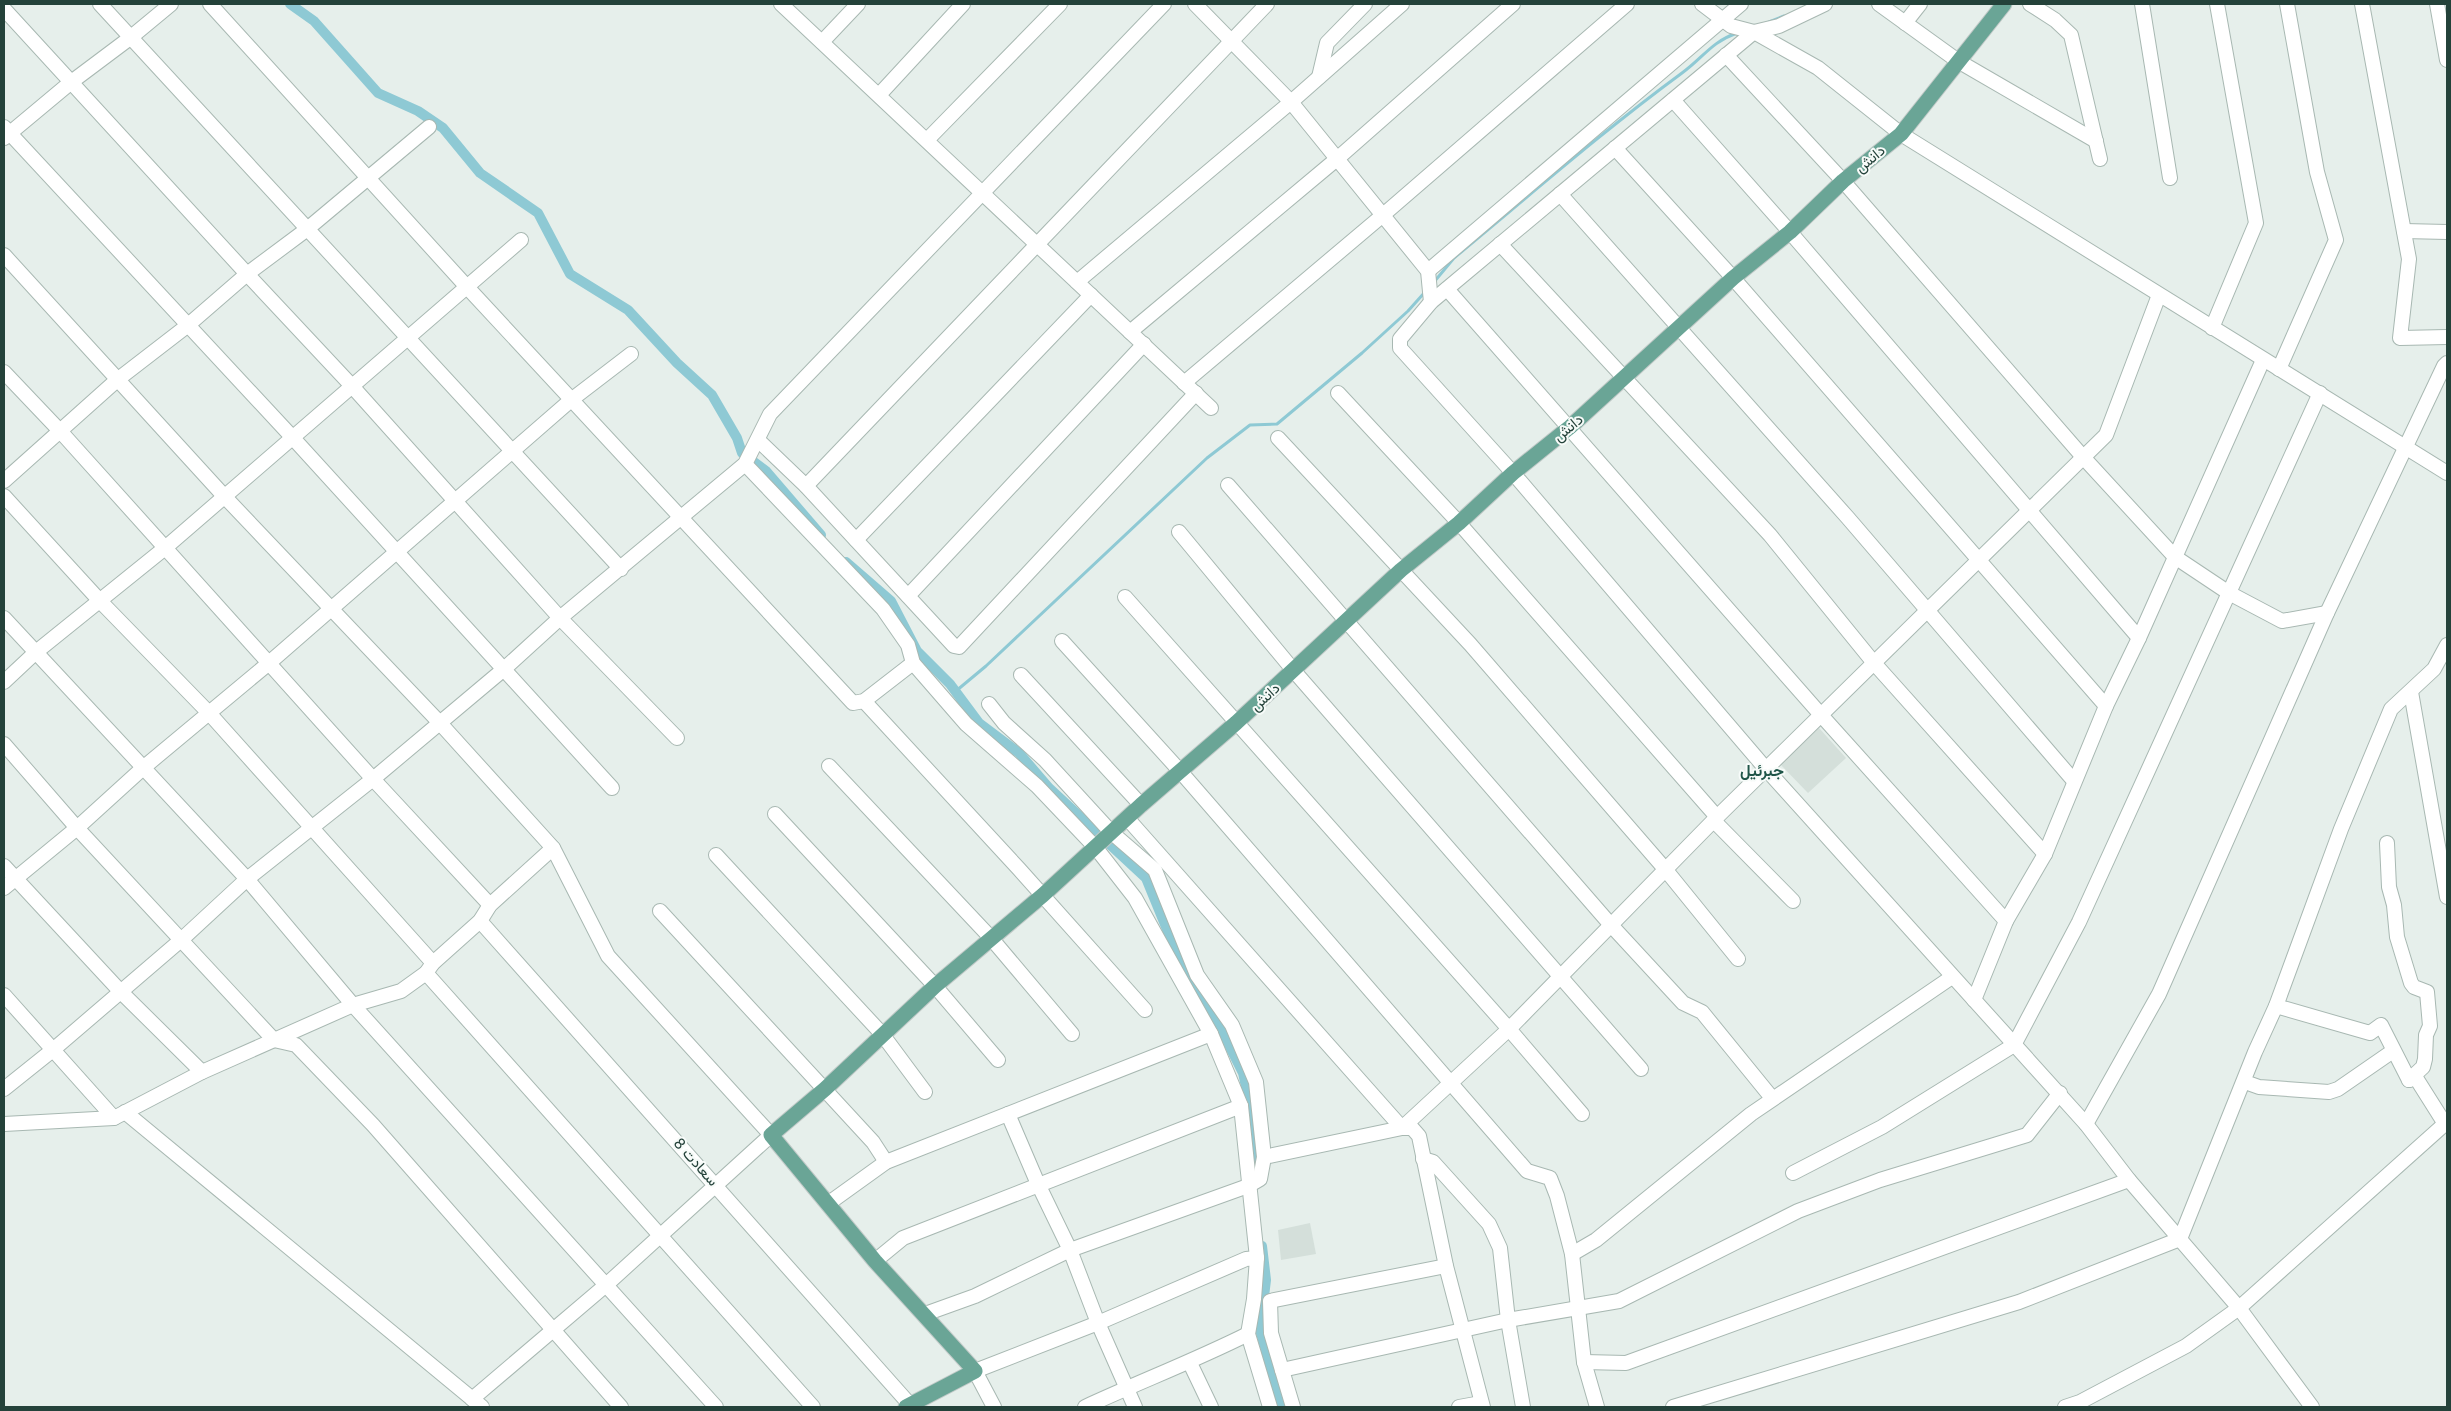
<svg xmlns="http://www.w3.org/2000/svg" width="2451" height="1411" viewBox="0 0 2451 1411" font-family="Inter,Vazirmatn,sans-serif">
  <rect width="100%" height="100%" fill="#e6efeb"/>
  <!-- built -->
  <g fill="#d4dfda">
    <path d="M1819,728L1846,758L1808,793L1780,764Z"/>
    <path d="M1310,1223L1316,1254L1281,1260L1278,1230Z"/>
  </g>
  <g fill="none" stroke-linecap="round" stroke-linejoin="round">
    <!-- stream -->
    <g stroke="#8ec9d4" stroke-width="3">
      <path d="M1769,22L1784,16"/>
      <path d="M1434,282L1454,258C1529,196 1603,131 1682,73C1703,58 1711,42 1737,33"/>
      <path d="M956,691L986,666L1207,458L1250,425L1277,424L1362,353L1408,311L1425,292"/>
    </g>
    <!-- canal -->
    <g stroke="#8ec9d4" stroke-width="10">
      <path d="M290,4L314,21L378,93L418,111L443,128L480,173L538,213L570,274L628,310L677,363L712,395L737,438L742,453L766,471L821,535"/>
      <path d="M846,562L891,601L917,651L950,684L979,723L1019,753L1049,788L1146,878L1189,983L1224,1035L1243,1073L1252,1114L1255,1177"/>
      <path d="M1262,1246L1266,1280L1260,1330L1282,1407"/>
    </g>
    <!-- minor casing -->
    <g stroke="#a8b8b2" stroke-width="16">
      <g id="minor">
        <path d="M100,4L621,569"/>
        <path d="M210,4L467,287L853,703L864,701L913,663"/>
        <path d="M781,4L1211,408"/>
        <path d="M1195,4L1291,102L1428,271L1431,302"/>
        <path d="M1702,4L1731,26L1754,32L1818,68L1901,134L2447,473"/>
        <path d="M1825,4L1779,26L1754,32L1431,302L1400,339V348L1513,473L1766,769L2086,1124L2129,1180L2239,1308L2312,1407"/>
        <path d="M1879,4L1958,61L2096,141"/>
        <path d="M2030,4L2055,20L2071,35L2100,159"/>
        <path d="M2142,4L2170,178"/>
        <path d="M2362,4L2409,259L2400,338L2447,337"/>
        <path d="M2437,4L2447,60"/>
        <path d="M4,9L247,274L351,385L560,618L677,738"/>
        <path d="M1905,23L1920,4"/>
        <path d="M822,42L858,4"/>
        <path d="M1726,55L1843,181L2083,457L2175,557L2229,593L2282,621L2327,613"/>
        <path d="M1319,77L1327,43L1365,4"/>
        <path d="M879,95L963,4"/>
        <path d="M1673,100L1790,232L2139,638"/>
        <path d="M4,127L293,438L612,788"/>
        <path d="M4,138L70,83L130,38L171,4"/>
        <path d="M927,140L1060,4"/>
        <path d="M1615,148L1733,278L2106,706"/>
        <path d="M1560,194L1848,518L2074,781"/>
        <path d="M2404,231L2447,232"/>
        <path d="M1500,244L1770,535L1874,663L2045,854"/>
        <path d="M4,255L224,496L439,722L553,848L608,956L771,1135L606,1285L472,1399"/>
        <path d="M1428,271L1741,4"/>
        <path d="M1077,282L1291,102L1402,4"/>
        <path d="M1447,289L1821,715L2006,921"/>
        <path d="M2212,328L2256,223L2217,4"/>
        <path d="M1130,332L1338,158L1513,4"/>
        <path d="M2279,369L2336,240L2317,172L2287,4"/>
        <path d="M4,372L61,432L373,779L490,905"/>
        <path d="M1184,383L1383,215L1627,4"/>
        <path d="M1338,393L1459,523L1717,817"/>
        <path d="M1278,438L1470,644L1665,869L1738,959"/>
        <path d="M758,440L806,486L954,646L959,647L1196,393"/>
        <path d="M745,464L883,609L908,645L913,663L966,724L1037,786L1096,848L1135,898L1211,1034L1241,1106L1257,1258L1254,1299L1248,1334L1270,1407"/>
        <path d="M4,481L117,380L187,326L247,274L306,230L429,127"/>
        <path d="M1228,485L1610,924L1683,1003L1702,1012L1772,1098"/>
        <path d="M806,486L1267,4"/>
        <path d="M4,496L100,601L209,713L433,963"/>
        <path d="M1179,532L1294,671L1641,1069"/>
        <path d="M856,540L1091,295"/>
        <path d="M908,596L1144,344"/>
        <path d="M1125,597L1509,1029L1582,1114"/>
        <path d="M4,618L247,879L353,1005L716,1407"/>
        <path d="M1062,641L1180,771L1527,1171L1550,1178L1557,1196L1572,1254L1584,1362L1597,1407"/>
        <path d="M1021,675L1141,805"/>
        <path d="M4,682L36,652L165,548L521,240"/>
        <path d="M2411,692L2447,897"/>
        <path d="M864,701L1019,869L1145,1010"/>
        <path d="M4,744L77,828L274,1040L296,1045L373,1125L621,1407"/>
        <path d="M829,766L991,938L1072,1034"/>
        <path d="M775,814L935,986L998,1060"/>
        <path d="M1127,818L1402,1128H1412L1419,1136L1446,1266L1483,1407"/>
        <path d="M1714,821L1793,901"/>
        <path d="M2387,843L2389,887L2394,905L2397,937L2411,983L2414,987L2427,992L2430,1026L2426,1035L2425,1059L2423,1067L2409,1080"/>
        <path d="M716,855L882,1034L925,1092"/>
        <path d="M4,866L120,991L202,1072"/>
        <path d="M4,888L77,828L143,768L269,663L571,400L631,354"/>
        <path d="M660,911L873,1142L886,1162"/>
        <path d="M480,921L912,1407"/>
        <path d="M426,973L813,1407"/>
        <path d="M4,995L114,1118"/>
        <path d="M1974,1000L2006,921L2045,854L2106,706L2139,638L2263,360"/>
        <path d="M2276,1006L2370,1033L2381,1025L2409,1080L2416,1078L2445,1124"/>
        <path d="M2245,1082L2259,1087L2329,1092L2338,1089L2393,1051"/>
        <path d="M4,1089L54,1049L181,940L247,879L373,779L504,669L560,618L745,464L770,414L1164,4"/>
        <path d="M125,1112L482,1407"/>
        <path d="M1008,1114L1038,1184L1070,1250L1098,1323L1135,1407"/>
        <path d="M4,1124L114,1118L202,1072L353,1005L401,991L426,973L433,963L480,921L490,905L553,848"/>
        <path d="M2086,1124L2159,994L2327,613L2444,366L2447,363"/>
        <path d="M1264,1157L1402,1128L1509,1029L1717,817L2106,435L2159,295"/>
        <path d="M1423,1159L1433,1162L1489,1224L1500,1248L1508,1320L1523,1407"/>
        <path d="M1793,1173L1882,1127L2014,1045L2079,922L2320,393"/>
        <path d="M829,1203L886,1162L1211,1034"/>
        <path d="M1572,1254L1596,1240L1751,1114L1952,977"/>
        <path d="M875,1261L903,1238L1241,1106"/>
        <path d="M925,1314L975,1296L1070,1250L1248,1186L1260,1179L1264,1157L1256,1082L1232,1025L1197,975L1155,870L1111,832L1045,760L1004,723L989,704"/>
        <path d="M1584,1362L1626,1363L2129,1180"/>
        <path d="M1190,1363L1211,1407"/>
        <path d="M1282,1370L1271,1333L1270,1301L1446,1266"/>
        <path d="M994,1407L975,1371L1098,1323L1246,1259L1257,1258"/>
        <path d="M1085,1407C1139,1382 1194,1361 1248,1334"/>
        <path d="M1293,1407L1282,1370L1508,1320L1619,1301L1798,1211L1880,1180L2027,1135L2060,1093"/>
        <path d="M1459,1407L1481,1403"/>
        <path d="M1673,1407L2019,1302L2180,1239L2255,1052L2276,1006L2341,829L2391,709L2434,669L2447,645"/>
        <path d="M2065,1407L2080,1402L2186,1346L2239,1308L2447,1122"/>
      </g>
    </g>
    <!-- major casing -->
    <g stroke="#c2cac8" stroke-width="17">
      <path id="major" d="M906,1407L975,1371L875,1261L771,1135L825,1089L935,986L1043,895L1141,805L1236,723L1401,570L1459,523L1513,473L1570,427L1733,278L1790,232L1843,181L1901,134L2004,4"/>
    </g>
    <!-- minor -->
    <use href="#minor" stroke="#fff" stroke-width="14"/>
    <!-- major -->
    <use href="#major" stroke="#6aa596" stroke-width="15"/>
  </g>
  <g text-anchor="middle" stroke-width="4" stroke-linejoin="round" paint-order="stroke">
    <!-- street labels -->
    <g font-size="15" fill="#24423a" stroke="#f7fbf9">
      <text transform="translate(1870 159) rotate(-39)" y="5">دانش</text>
      <text transform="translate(1568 428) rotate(-40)" y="5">دانش</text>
      <text transform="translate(1265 697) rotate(-42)" y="5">دانش</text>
      <text transform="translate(696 1162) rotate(48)" y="5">سعادت 8</text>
    </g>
    <!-- neighbourhood labels -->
    <g font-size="16" font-weight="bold" fill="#1f5548" stroke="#f7fbf9">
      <text x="1762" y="776">جبرئیل</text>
    </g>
  </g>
  <!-- border -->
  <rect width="2451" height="1411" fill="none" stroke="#24423a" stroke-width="10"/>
</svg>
